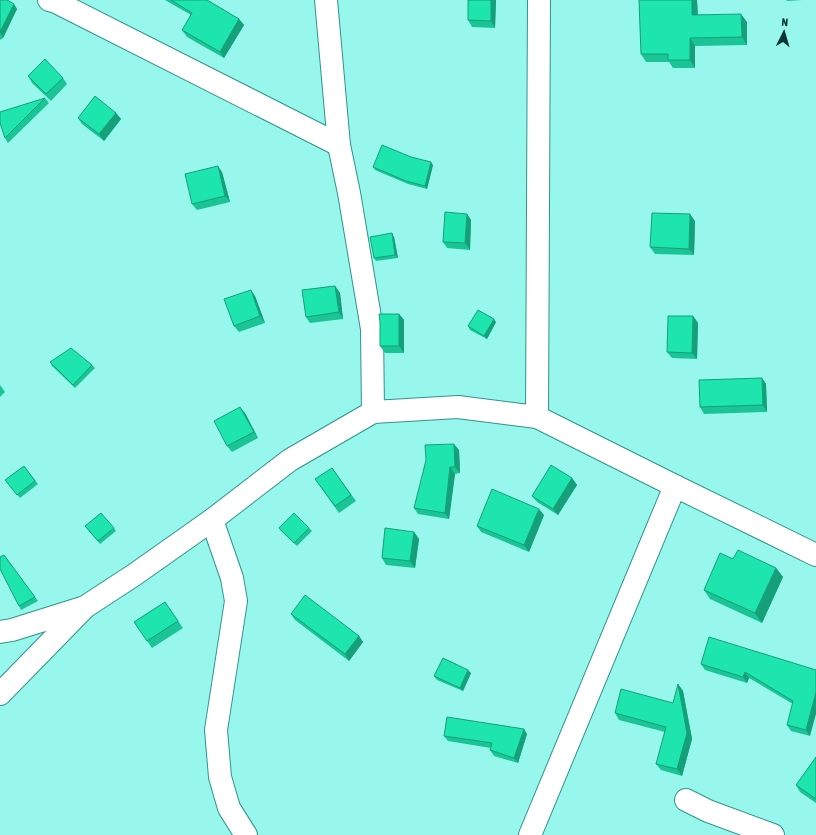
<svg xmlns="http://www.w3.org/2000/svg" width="816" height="835" viewBox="0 0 816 835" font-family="'Asap Condensed',sans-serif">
  <rect width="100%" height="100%" fill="#98f7ed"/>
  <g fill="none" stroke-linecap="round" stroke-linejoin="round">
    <!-- minor casing -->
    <g stroke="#2f948c" stroke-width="24">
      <g id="minor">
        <path d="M49,0L56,2L339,145"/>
        <path d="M326,0L339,145L349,193L372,329L373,412"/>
        <path d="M537,417L539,0"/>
        <path d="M212,520L232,578L236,601L216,730L220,777L229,808L246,835"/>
        <path d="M0,632L12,630L82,608"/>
        <path d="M0,694L85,607L134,575L212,520L290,460L373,412L458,407L537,417L675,486L816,555"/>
        <path d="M686,800L708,811L773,835"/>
        <path d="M530,835L675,486"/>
      </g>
    </g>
    <!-- minor -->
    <use href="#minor" stroke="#fff" stroke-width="22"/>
  </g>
  <!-- wall -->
  <g fill="#1ac495">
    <path d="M0,0L17,9L3,38L0,40Z"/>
    <path d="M165,0H207L239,19L244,25L224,58L187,37L182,30L191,15Z"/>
    <path d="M468,0H496L495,28L472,27L468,20Z"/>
    <path d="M639,0H697L698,15L747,22V45L695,46V68H673L669,62H646L641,54Z"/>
    <path d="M786,0H802L787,1Z"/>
    <path d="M28,76L63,78L67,84L51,101L32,83Z"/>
    <path d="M45,98L49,103L8,143L5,138Z"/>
    <path d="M116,113L121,119L104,141L82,124L78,118Z"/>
    <path d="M433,165L427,189L408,184L375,170L373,167Z"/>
    <path d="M222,172L230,202L197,210L192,204Z"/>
    <path d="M467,214L471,220L470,250L447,248L443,242Z"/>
    <path d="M695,221L694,255L655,254L650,247Z"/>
    <path d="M394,237L398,258L376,261L374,258Z"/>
    <path d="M335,286L340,293L343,319L310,323L306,317Z"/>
    <path d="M255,296L265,323L239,332L234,326Z"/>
    <path d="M399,314L404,320V353H385L380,346Z"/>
    <path d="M693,316L698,323L697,359L672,358L667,352Z"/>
    <path d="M496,322L487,339L470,330L468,326Z"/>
    <path d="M50,362L92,365L95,368L75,388L52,366Z"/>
    <path d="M762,378L766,384L767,412L704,414L700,407Z"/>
    <path d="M0,385L5,392L0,397Z"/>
    <path d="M245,413L258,438L232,452L227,446Z"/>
    <path d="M459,450L460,473L455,474L449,519L418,514L414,508Z"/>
    <path d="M24,466L38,484L20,498L5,480Z"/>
    <path d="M332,468L356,501L339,513L315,479Z"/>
    <path d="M572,478L577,485L558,515L537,502L532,496Z"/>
    <path d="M544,515L529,552L481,532L477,526Z"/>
    <path d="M85,526L114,528L116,531L100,544Z"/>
    <path d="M279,528H309L312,531L297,546L281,531Z"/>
    <path d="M414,532L419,539L415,568L386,565L382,558Z"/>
    <path d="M4,555L38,601L21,610L19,606Z"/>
    <path d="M733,559L776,568L783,577L762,623L710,599L704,590Z"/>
    <path d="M165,602L183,628L152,648L134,622Z"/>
    <path d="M291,614L359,636L363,642L349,661L295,620Z"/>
    <path d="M701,664L816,670L810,736L791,731L787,725L793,704L749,678L747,683L705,670Z"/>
    <path d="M471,673L463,691L437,680L434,676Z"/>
    <path d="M678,684L683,691L692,739L682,776L661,770L656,764L665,732L619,720L615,713L673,703Z"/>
    <path d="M527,734L518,763L494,756L490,750L491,748L448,741L444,736Z"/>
    <path d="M816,757V803L800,792L796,785Z"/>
  </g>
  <!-- shaded-wall -->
  <g fill="#15a079">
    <path d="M491,0H496L495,28L491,21Z"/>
    <path d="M692,0H697L698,23L692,15Z"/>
    <path d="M14,4L17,9L3,38L0,32Z"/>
    <path d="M741,14L747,22V45L742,37Z"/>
    <path d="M239,19L244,25L224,58L220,52Z"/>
    <path d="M690,38L695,46V68L690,60Z"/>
    <path d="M116,113L121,119L104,141L99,134Z"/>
    <path d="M431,162L433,165L427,189L425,186Z"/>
    <path d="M218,166L222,172L230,202L225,196Z"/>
    <path d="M467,214L471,220L470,250L465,243Z"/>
    <path d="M690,214L695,221L694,255L689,249Z"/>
    <path d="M392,233L394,237L398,258L395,255Z"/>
    <path d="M335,286L340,293L343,319L339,312Z"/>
    <path d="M251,290L255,296L265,323L260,316Z"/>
    <path d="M399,314L404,320V353L399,346Z"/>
    <path d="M693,316L698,323L697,359L692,353Z"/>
    <path d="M494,319L496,322L487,339L484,336Z"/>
    <path d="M762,378L766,384L767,412L763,405Z"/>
    <path d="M240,407L245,413L258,438L254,432Z"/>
    <path d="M454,444L459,450L460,473L455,467Z"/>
    <path d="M450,467L455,474L449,519L445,513Z"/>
    <path d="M572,478L577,485L558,515L553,509Z"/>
    <path d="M539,509L544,515L529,552L524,545Z"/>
    <path d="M414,532L419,539L415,568L410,561Z"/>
    <path d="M776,568L783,577L762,623L755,613Z"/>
    <path d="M359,636L363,642L349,661L345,654Z"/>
    <path d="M468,670L471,673L463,691L460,688Z"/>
    <path d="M745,672L749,678L747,683L743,677Z"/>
    <path d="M678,684L683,691L692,739L682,776L677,769Z"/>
    <path d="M816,692V714L810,736L806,730Z"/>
    <path d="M524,729L527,734L518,763L514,758Z"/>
  </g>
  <!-- building -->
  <g fill="#1ee4ad" stroke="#15a079">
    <path d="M0,0H7L14,4L0,32Z"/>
    <path d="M171,0H207L239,19L220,52L182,30L192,13Z"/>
    <path d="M468,0H491V21L468,20Z"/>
    <path d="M639,0H692V15L741,14L742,37L690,38V60H668V54H641Z"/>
    <path d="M45,59L63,78L46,94L28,76Z"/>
    <path d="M95,96L116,113L99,134L78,118Z"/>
    <path d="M45,98L5,138L0,123V112Z"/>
    <path d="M382,145L411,157L431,162L425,186L406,181L373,167Z"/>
    <path d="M218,166L225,196L192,204L185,174Z"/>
    <path d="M445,212L467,214L465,243L443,242Z"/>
    <path d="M652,213L690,214L689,249L650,247Z"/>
    <path d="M392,233L395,255L374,258L370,237Z"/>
    <path d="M335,286L339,312L306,317L302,290Z"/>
    <path d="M251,290L260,316L234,326L224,299Z"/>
    <path d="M478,310L494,319L484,336L468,326Z"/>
    <path d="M379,314H399V346H380V322Z"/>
    <path d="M668,316H693L692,353L667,352Z"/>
    <path d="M71,348L92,365L73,385L50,362Z"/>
    <path d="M762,378L763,405L700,407L699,380Z"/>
    <path d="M240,407L254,432L227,446L214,421Z"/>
    <path d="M454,444L455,467H450L445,513L414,508L426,460L425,445Z"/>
    <path d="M551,465L572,478L553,509L532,496Z"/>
    <path d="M24,466L35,481L17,495L5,480Z"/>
    <path d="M332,468L351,495L335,506L315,479Z"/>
    <path d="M492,489L539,509L524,545L477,526Z"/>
    <path d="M101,513L114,528L98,541L85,526Z"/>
    <path d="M294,513L309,528L294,543L279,528Z"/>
    <path d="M385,528L414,532L410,561L382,558Z"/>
    <path d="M738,550L776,568L755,613L704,590L720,553L733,559Z"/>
    <path d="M4,555L35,597L19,606L0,569V557Z"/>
    <path d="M305,595L359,636L345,654L291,614Z"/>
    <path d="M165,602L178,621L147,641L134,622Z"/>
    <path d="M709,637L816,670V692L806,730L787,725L793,701L745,672L743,677L701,664Z"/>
    <path d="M443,658L468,670L460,688L434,676Z"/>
    <path d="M678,684L687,733L677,769L656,764L666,727L615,713L621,689L673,703Z"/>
    <path d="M447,717L524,729L514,758L490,750L492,743L444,736Z"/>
    <path d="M816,757V799L796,785Z"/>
  </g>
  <!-- north arrow -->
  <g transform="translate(784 32) rotate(5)" stroke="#98f7ed" stroke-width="3" paint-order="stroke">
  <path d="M0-3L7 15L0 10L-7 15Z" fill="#0c3633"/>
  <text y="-6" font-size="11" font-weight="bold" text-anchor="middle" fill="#0c3633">N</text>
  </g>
</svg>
